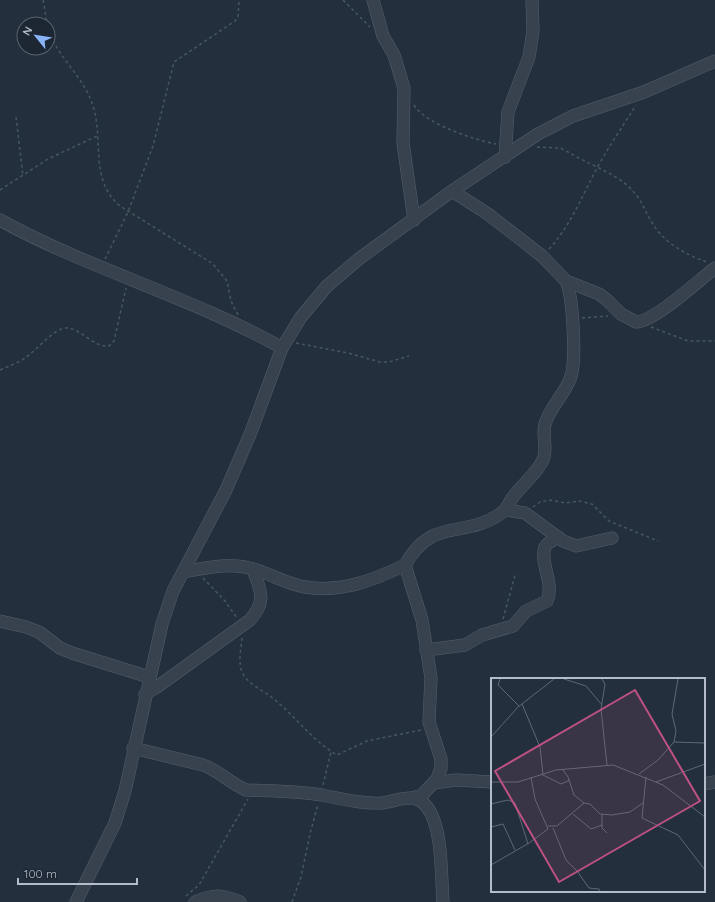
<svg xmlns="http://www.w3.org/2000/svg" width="715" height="902" viewBox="0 0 715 902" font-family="Quicksand,sans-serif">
  <rect width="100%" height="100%" fill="#242f3e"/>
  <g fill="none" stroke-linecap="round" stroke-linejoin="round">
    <!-- minor casing -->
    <g stroke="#565f6c" stroke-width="13">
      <g id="minor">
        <path d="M373,0L383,36L394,55L404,88L403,143L414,220"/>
        <path d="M505,157L508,112L529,57L533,31L532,0"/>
        <path d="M452,191L488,214L542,256L566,281L599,294L607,300L621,314L636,322C654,322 699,280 715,268"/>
        <path d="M0,220C91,270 192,297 282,348"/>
        <path d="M506,510L525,513L563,541L576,546L612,538"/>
        <path d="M183,572C206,568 230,562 253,569C271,574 287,584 305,587C341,593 374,580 405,565"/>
        <path d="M0,621L26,627L39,632L60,648L72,653L149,677"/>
        <path d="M426,650L465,645L482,635L513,626L526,611L547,601C555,584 539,562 545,547C548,542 554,540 558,537"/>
        <path d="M145,694L157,687L250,620C267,600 261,592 253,569"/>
        <path d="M133,748L203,765C219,771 230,783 246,790C271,791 297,791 322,795C342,799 362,804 382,803C398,801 415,791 427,807C443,828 441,876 443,902"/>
        <path d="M434,783L456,780L492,782"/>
        <path d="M704,784L715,782"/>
        <path d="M413,798L422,795L437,779L441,768V759L429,722L431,678L422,620L405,565C432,516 464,539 500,514C506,511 507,506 511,500C519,487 540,471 544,457C547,446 542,435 545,424C550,407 564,395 570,379C577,364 573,296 566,281"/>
        <path d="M76,902L115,823L125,791L162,624L173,591L226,490L251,432L282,348L301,317L327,286L360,258L452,191L538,134L573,116L644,92L715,61"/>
        <path d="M195,902C214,894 221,894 240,902"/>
      </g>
    </g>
    <!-- path -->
    <g stroke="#44595c" stroke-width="1.5" stroke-dasharray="3 3" stroke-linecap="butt">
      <path d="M43,0C46,12 46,28 52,39C64,63 85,80 93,106C104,140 89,180 120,206L213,264L227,281L231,301L238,315"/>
      <path d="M343,0L370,27"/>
      <path d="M414,105C425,124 475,140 496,144"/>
      <path d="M16,117L23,176"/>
      <path d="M537,147L560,148L570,153C588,164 612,172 628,186C643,200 643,209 653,224C663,242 688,256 707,262"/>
      <path d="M0,190L48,159L97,136"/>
      <path d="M549,249C571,225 582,196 597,168C609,146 623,126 636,105"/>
      <path d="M105,259L128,212L153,146L174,62L235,21L238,17L239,0"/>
      <path d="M582,318L608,316"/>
      <path d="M651,327L688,341H715"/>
      <path d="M296,343L348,353L380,362H389L409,356"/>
      <path d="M0,370C9,366 18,363 25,358C36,351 55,327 67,328C82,329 94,348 109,346L114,341L126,288"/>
      <path d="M533,507L540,502L549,500L566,503L579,501L592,504L609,521L658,541"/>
      <path d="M203,578L225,601L237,618"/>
      <path d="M503,619L515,575"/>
      <path d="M242,638C241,649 238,662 242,672C247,683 260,689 270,696C294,714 311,740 337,755L367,741L421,730"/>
      <path d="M323,785L331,752"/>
      <path d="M186,896L199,885L248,799"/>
      <path d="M292,902L301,877L310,834L318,804"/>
    </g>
    <!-- minor -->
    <use href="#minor" stroke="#38414e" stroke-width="12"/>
  </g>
  <!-- overview -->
  <g transform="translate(491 678)">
    <rect width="214" height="214" fill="#242f3e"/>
    <path fill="none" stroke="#5e6776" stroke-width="1" d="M9,1L7,7L28,28M73,1L95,8L111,27M111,1L114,6L110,31L116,87M31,26L49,69L52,96M0,59L27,29L63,1M183,64L214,65M72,92L77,99L83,117L93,125M50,96L70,106L79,102M148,96L167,82L183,64L185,53L181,36L187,1M155,99L151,140L187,157L214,192M0,104H27L65,92L122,87L172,107L214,139M165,104L214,86M0,126L17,122L24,125L37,166M82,136L100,151L111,147M111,136V150L116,155M57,148H66L93,125L99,126L109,136L121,137L139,134L152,125M0,149L12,146L24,172M62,150L75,182L86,193L98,210L108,211L109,213M0,187L38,165L57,151L44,121L40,99"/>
    <path fill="#bd5182" fill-opacity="0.15" stroke="#bd5182" stroke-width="2" d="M144,12L209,123L68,204L4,93Z"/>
    <rect width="214" height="214" fill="none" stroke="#b4bcc9" stroke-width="2"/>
  </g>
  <!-- north arrow -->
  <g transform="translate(36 36) rotate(300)"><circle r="19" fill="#1d2633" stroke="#59626f"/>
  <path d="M0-3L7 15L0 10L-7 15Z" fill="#8ab4f8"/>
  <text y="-6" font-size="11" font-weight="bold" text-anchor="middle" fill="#b4bcc9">N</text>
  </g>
  <!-- scale -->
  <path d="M18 878v6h119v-6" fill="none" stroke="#b4bcc9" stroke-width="2"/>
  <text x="24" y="878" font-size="12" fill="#b4bcc9" stroke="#1d2633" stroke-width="3" paint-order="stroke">100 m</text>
</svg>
